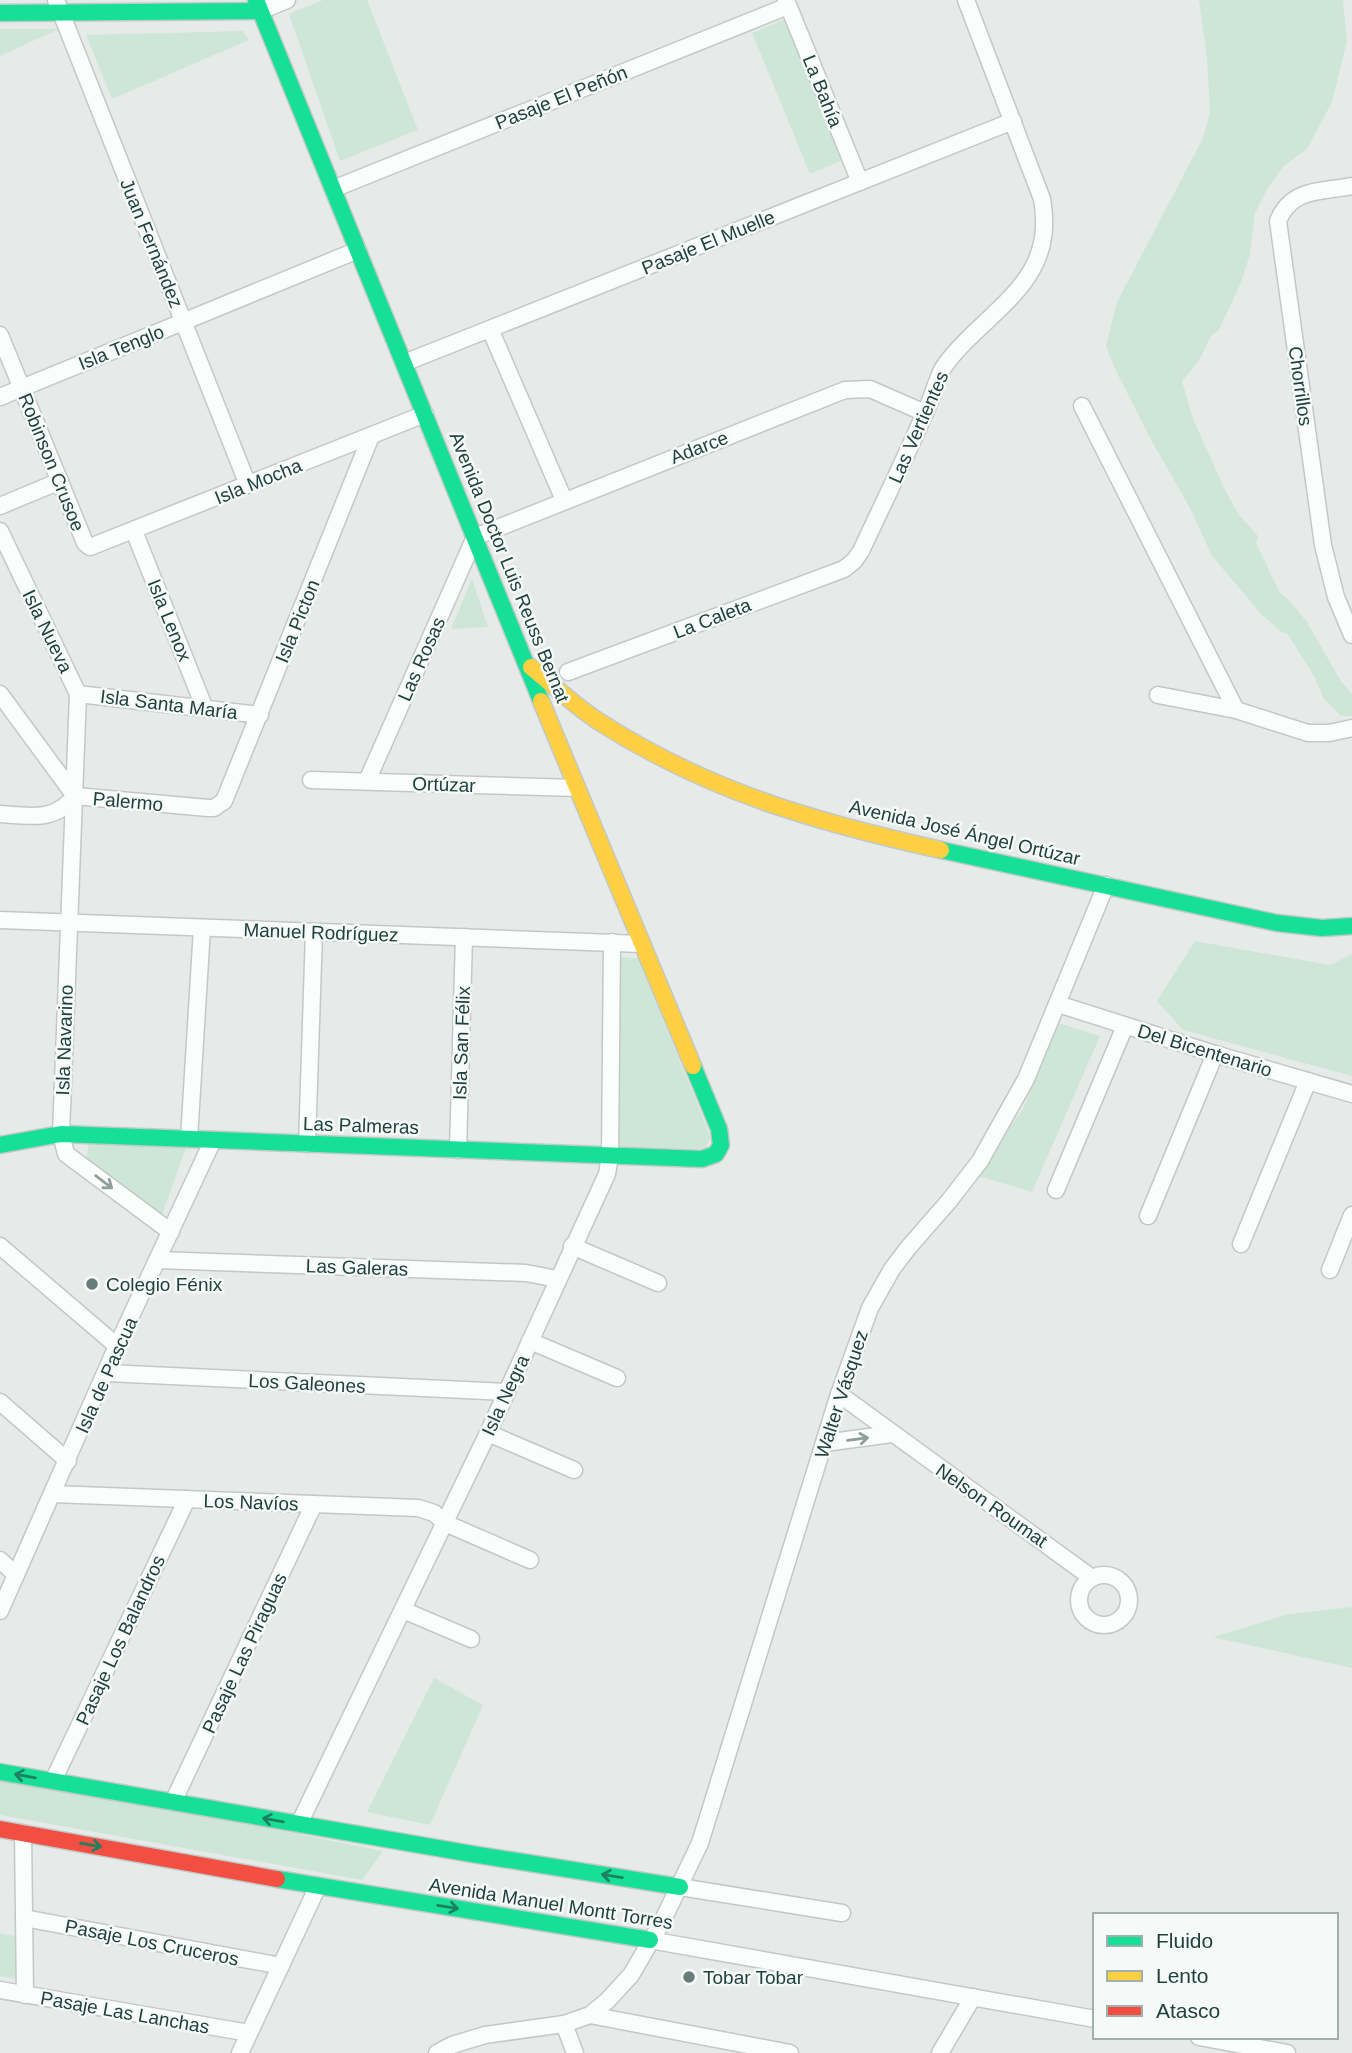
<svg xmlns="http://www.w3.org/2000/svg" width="1352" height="2053" viewBox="0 0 1352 2053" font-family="Helvetica,sans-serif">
  <rect width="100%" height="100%" fill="#e6ebea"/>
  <!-- green -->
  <g fill="#cee6d8">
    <path d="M323,0H367L418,130L340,161L289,14Z"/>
    <path d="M1199,0H1343L1347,41L1332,102L1307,149L1284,166L1268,188L1255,213L1250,254L1242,280L1219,330L1211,336L1199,361L1182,381L1193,419L1226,492L1240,516L1258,536L1256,543L1280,593L1290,601L1307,622L1341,681L1352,694V716H1341L1324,699L1314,676L1287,633L1281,632L1261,614L1212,556L1191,510L1150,438L1116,371L1106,346L1117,302L1203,138L1210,112L1207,58Z"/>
    <path d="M785,19L843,160L810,174L752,33Z"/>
    <path d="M0,29H59L0,56Z"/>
    <path d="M243,31L249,40L112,99L86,35Z"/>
    <path d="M472,578L488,627L451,629Z"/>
    <path d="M1195,941L1330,965L1352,954V1076L1183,1030L1157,1001Z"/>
    <path d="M617,957L638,958L708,1130L710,1138L705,1149L614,1147Z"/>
    <path d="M1055,1022L1100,1036L1032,1192L978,1176L1024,1107Z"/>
    <path d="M89,1141L187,1145L161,1218L86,1160Z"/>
    <path d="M1352,1607V1668L1213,1637L1289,1614Z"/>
    <path d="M434,1678L483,1705L430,1825L367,1812Z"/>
    <path d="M0,1780L162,1807L383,1851L362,1880L0,1815Z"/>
    <path d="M0,1933L18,1937V1979L0,1976Z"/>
  </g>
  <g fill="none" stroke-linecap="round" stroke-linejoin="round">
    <!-- street casing -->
    <g stroke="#c3c8c7" stroke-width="19">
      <g id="street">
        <path d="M56,0L248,485"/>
        <path d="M786,0L860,182"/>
        <path d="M260,11L287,0"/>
        <path d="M1352,186C1321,192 1291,188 1278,221L1323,545L1336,597L1352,635"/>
        <path d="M333,189L788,6"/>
        <path d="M490,329L564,500"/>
        <path d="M0,335L85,543L90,547L425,414"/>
        <path d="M404,363L1013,121"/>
        <path d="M0,397L358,250"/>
        <path d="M1082,406L1236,710L1308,733H1329L1352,728"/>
        <path d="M0,506L60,481"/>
        <path d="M0,531L78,694L61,1134L66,1154L171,1232"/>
        <path d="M134,531L205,709"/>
        <path d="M568,672L844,569L854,561L861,551C882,506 904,461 924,415C931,401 935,385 942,370C950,356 962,345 973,334C1016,293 1054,265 1042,199L966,0"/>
        <path d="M0,694L75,796"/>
        <path d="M78,694L260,715"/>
        <path d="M1158,695L1236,710"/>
        <path d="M311,780L577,788"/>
        <path d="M367,781L475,537L845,390L870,389L925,413"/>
        <path d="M75,796L208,808H214L224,801L371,436"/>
        <path d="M0,814C29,816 55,822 75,796"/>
        <path d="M0,920L641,944"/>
        <path d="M1058,1004L1215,1054L1352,1094"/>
        <path d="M189,1139L202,928"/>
        <path d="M307,1144L314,932"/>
        <path d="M458,1150L464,937"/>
        <path d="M1056,1190L1125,1026"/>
        <path d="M1148,1216L1215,1054"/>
        <path d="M1241,1244L1308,1081"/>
        <path d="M0,1246L117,1346"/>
        <path d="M572,1246L658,1283"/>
        <path d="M157,1260L526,1273L557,1279"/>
        <path d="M1330,1270L1352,1215"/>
        <path d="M530,1341L617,1378"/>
        <path d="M107,1373L507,1392"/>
        <path d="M839,1394L1092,1578"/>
        <path d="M0,1402L68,1461"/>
        <path d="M488,1433L574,1470"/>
        <path d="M824,1443L892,1434"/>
        <path d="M53,1494L418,1508L434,1513L445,1523L530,1560"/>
        <path d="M0,1560L16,1575"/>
        <circle cx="1104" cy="1600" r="25"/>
        <path d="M403,1610L471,1639"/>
        <path d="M0,1611L117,1346L213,1140"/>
        <path d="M53,1781L187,1499"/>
        <path d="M173,1802L314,1504"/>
        <path d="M299,1824L488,1433L607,1174L610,1156L612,942"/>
        <path d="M23,1833L25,1995"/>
        <path d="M680,1887L842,1913"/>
        <path d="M24,1918L281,1966"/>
        <path d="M650,1940L1095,2019"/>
        <path d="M0,1990L249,2033"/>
        <path d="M590,2015L790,2053"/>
        <path d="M564,2024L575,2053"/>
        <path d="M1199,2037L1287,2053"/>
        <path d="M240,2053L318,1886"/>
        <path d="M437,2053L452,2045L485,2035L564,2024L590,2015L607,2001L631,1975L662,1922L700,1843L839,1394L870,1308L892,1269L908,1248L949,1201L980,1161L1026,1079L1106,885"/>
        <path d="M940,2053L973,1997"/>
      </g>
    </g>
    <!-- fast casing -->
    <g stroke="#c1c9c7" stroke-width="19">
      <g id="fast">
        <path d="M256,0L541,701"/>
        <path d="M0,13L260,11"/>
        <path d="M941,850L1277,923L1322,928L1352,926"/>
        <path d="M0,1145L61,1134L702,1159L716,1154L721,1145L719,1129L693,1066"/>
        <path d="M0,1772L472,1854L680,1887"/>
        <path d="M277,1879L650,1940"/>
      </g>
    </g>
    <!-- slow casing -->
    <g stroke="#c1c9c7" stroke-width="19">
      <g id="slow">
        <path d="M531,667C553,685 574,705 598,721C707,791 815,822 941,850"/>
        <path d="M541,701L693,1066"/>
      </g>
    </g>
    <!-- jam casing -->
    <g stroke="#c1c9c7" stroke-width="19">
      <path id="jam" d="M0,1829L277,1879"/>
    </g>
    <!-- street -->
    <use href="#street" stroke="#fbfcfc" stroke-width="16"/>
    <!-- fast -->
    <use href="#fast" stroke="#16e098" stroke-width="16"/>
    <!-- slow -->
    <use href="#slow" stroke="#ffcf43" stroke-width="16"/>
    <!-- jam -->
    <use href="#jam" stroke="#f24e42" stroke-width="16"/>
  </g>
  <!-- one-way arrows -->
  <defs><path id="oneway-shaft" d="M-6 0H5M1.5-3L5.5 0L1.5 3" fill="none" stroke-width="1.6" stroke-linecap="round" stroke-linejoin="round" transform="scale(1.75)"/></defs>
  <g stroke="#8e9f9c">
    <use href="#oneway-shaft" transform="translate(104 1182) rotate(37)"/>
    <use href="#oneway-shaft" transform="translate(858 1439) rotate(-8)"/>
  </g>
  <g stroke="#1d8161">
    <use href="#oneway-shaft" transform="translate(25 1776) rotate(-170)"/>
    <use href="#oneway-shaft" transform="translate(273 1820) rotate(-170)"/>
    <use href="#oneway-shaft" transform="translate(91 1845) rotate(10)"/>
    <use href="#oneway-shaft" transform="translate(612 1876) rotate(-171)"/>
    <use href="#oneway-shaft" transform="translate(448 1907) rotate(9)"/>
  </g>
  <!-- markers -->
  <g fill="#667d79" stroke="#f5faf8" stroke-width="2.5">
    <circle cx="92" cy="1284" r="7"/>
    <circle cx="689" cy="1977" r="7"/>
  </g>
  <g text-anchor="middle" stroke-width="5" stroke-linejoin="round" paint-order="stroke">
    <!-- street labels -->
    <g font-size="19" fill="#21423c" stroke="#f5faf8">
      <text transform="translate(823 91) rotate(68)" y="7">La Bahía</text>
      <text transform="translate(561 97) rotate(-22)" y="7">Pasaje El Peñón</text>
      <text transform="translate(708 242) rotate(-22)" y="7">Pasaje El Muelle</text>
      <text transform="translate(152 243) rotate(68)" y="7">Juan Fernández</text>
      <text transform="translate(121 347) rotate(-22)" y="7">Isla Tenglo</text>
      <text transform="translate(1301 386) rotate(82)" y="7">Chorrillos</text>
      <text transform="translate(918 427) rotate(-66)" y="7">Las Vertientes</text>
      <text transform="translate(699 447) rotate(-21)" y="7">Adarce</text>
      <text transform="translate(52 462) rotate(68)" y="7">Robinson Crusoe</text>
      <text transform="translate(258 481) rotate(-22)" y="7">Isla Mocha</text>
      <text transform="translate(510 567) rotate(68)" y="7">Avenida Doctor Luis Reuss Bernat</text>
      <text transform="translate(712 618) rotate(-21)" y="7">La Caleta</text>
      <text transform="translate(170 620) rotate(68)" y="7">Isla Lenox</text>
      <text transform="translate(297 621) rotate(-68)" y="7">Isla Picton</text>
      <text transform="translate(48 631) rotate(64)" y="7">Isla Nueva</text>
      <text transform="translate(421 659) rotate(-66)" y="7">Las Rosas</text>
      <text transform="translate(169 704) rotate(7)" y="7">Isla Santa María</text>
      <text transform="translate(444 784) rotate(2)" y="7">Ortúzar</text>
      <text transform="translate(128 801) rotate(5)" y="7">Palermo</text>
      <text transform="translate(965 832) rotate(13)" y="7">Avenida José Ángel Ortúzar</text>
      <text transform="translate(321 932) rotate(2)" y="7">Manuel Rodríguez</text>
      <text transform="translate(64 1040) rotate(-88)" y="7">Isla Navarino</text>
      <text transform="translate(461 1043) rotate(-88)" y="7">Isla San Félix</text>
      <text transform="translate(1205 1050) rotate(17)" y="7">Del Bicentenario</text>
      <text transform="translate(361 1125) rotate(2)" y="7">Las Palmeras</text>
      <text transform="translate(357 1267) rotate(2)" y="7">Las Galeras</text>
      <text transform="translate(106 1375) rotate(-66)" y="7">Isla de Pascua</text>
      <text transform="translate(307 1383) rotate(3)" y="7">Los Galeones</text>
      <text transform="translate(841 1394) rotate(-72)" y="7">Walter Vásquez</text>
      <text transform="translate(505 1395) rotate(-65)" y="7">Isla Negra</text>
      <text transform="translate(251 1502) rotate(2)" y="7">Los Navíos</text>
      <text transform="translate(992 1505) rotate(35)" y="7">Nelson Roumat</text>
      <text transform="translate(120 1640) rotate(-65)" y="7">Pasaje Los Balandros</text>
      <text transform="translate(244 1653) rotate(-65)" y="7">Pasaje Las Piraguas</text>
      <text transform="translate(551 1903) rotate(9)" y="7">Avenida Manuel Montt Torres</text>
      <text transform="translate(152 1942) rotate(11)" y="7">Pasaje Los Cruceros</text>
      <text transform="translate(125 2012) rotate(10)" y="7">Pasaje Las Lanchas</text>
    </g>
    <!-- poi labels -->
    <g font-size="19" fill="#21423c" stroke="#f5faf8" text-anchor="start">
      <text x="106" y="1291">Colegio Fénix</text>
      <text x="703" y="1984">Tobar Tobar</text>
    </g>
  </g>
  <!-- legend -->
  <rect x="1093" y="1913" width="245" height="126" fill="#f5faf8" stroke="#a0b0ad" stroke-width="2"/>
  <rect x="1107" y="1936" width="35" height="10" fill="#16e098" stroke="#a0b0ad" stroke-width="2"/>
  <text x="1156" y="1948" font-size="21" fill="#21423c">Fluido</text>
  <rect x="1107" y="1971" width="35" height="10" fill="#ffcf43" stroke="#a0b0ad" stroke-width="2"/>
  <text x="1156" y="1983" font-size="21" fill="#21423c">Lento</text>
  <rect x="1107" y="2006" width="35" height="10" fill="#f24e42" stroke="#a0b0ad" stroke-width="2"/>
  <text x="1156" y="2018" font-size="21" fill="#21423c">Atasco</text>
</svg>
